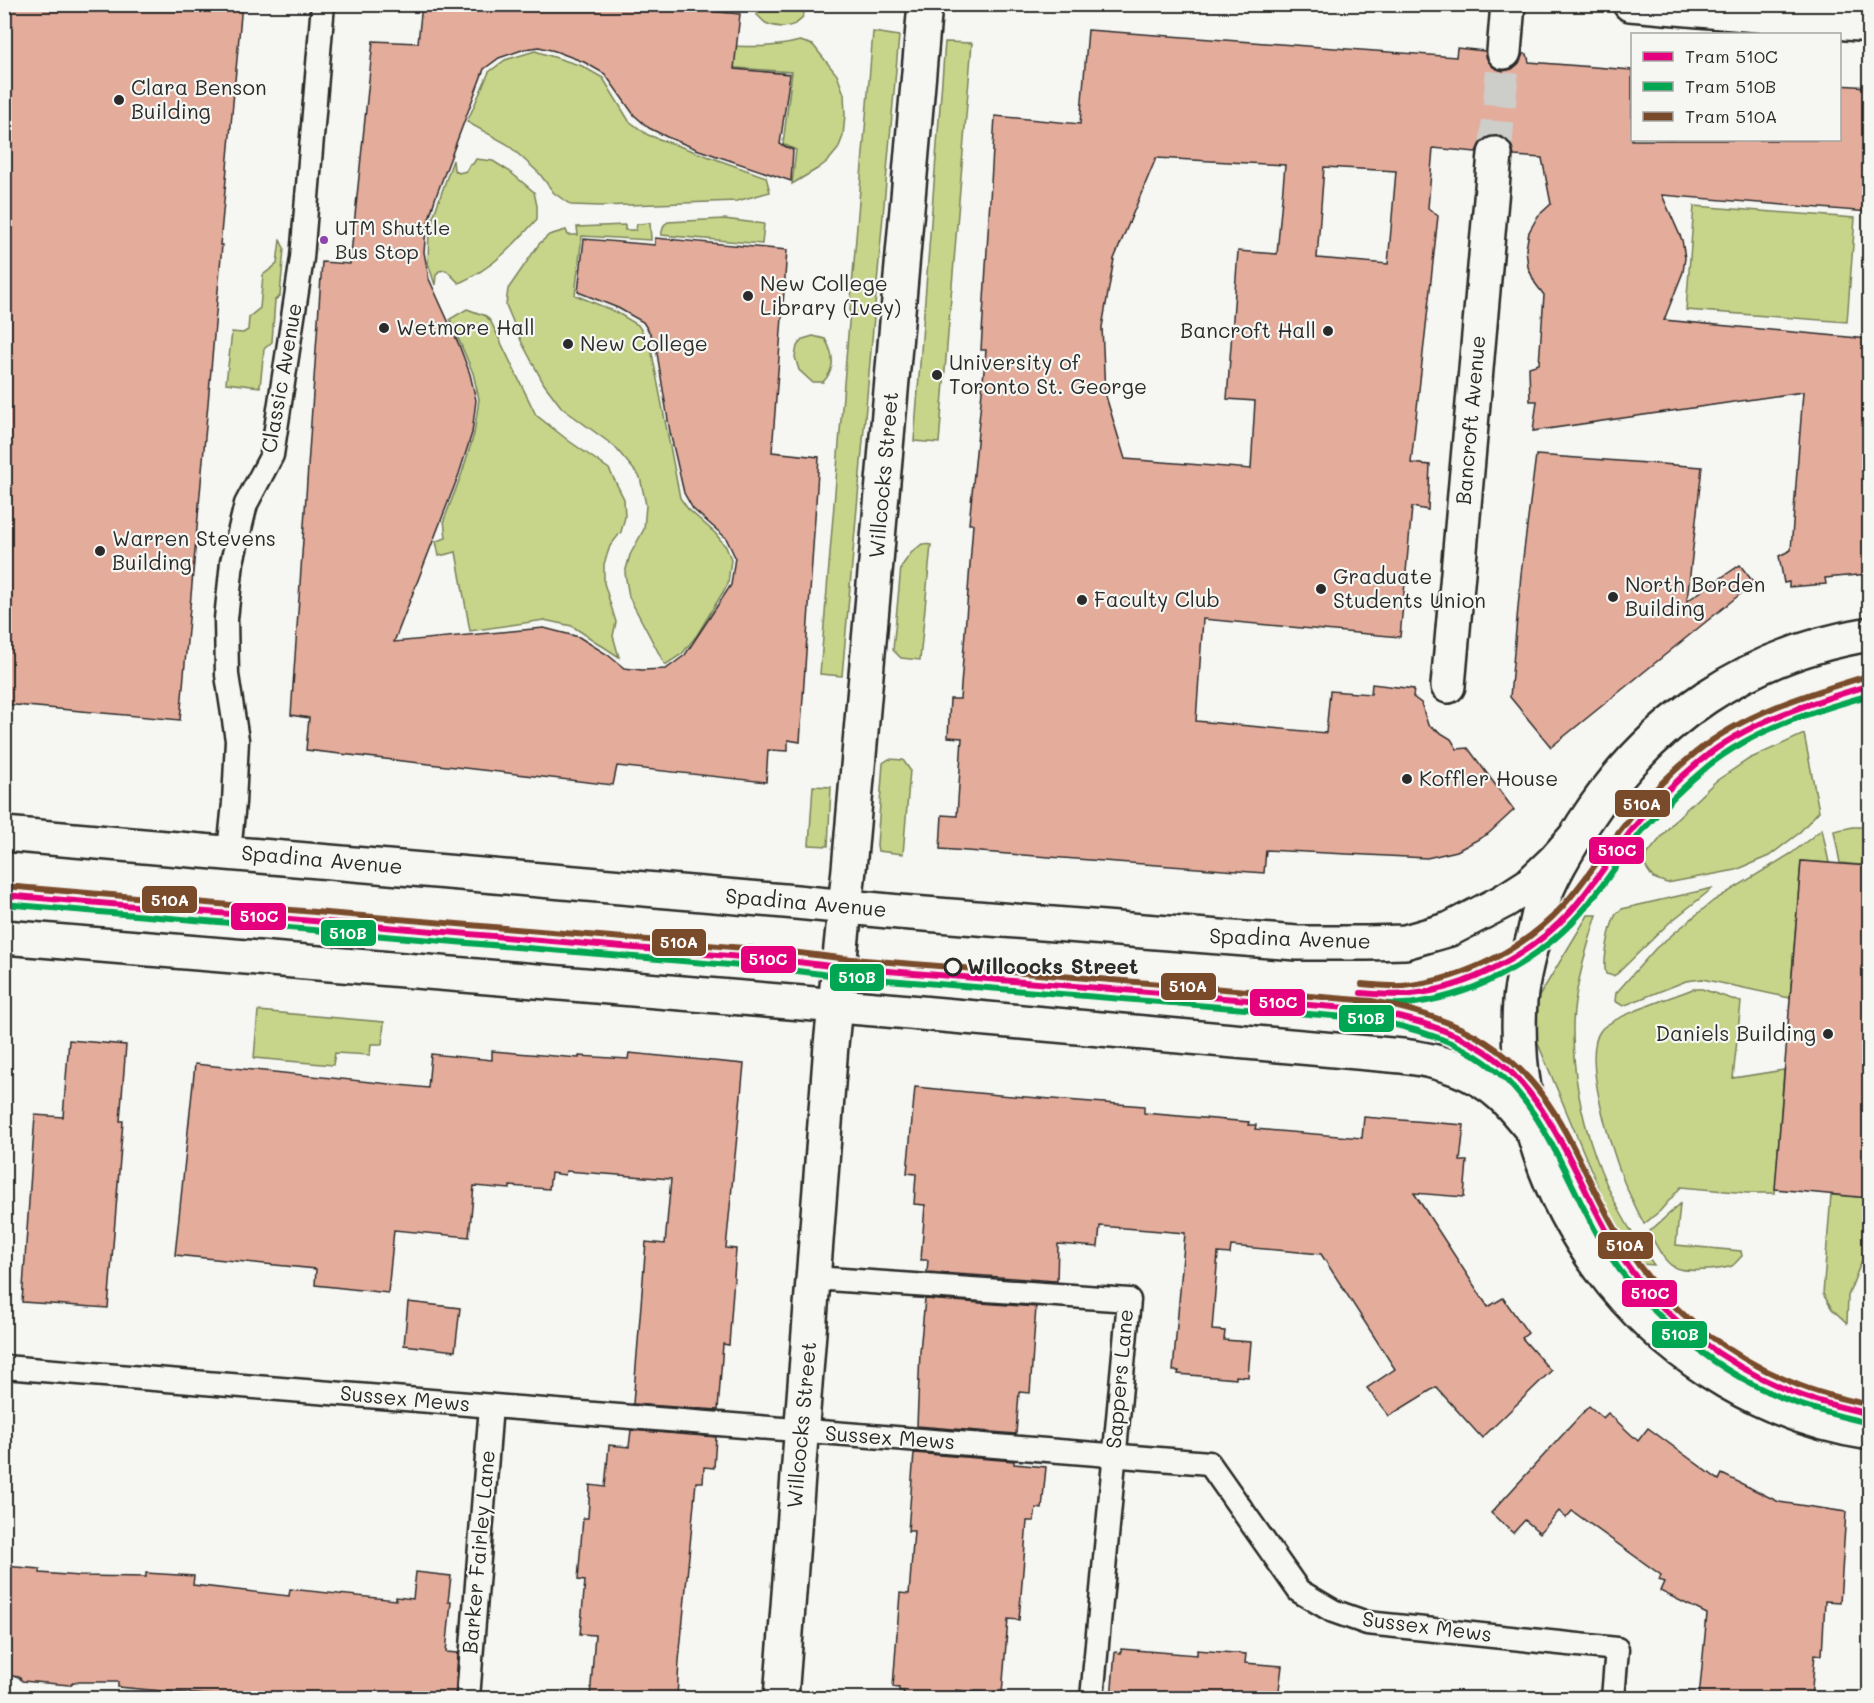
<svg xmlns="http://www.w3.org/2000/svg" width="1874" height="1703" viewBox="0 0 1874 1703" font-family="Mali,sans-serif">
  <rect width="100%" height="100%" fill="#f6f6f2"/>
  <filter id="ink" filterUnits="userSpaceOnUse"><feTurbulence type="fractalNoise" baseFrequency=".0167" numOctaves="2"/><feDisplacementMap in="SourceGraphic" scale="12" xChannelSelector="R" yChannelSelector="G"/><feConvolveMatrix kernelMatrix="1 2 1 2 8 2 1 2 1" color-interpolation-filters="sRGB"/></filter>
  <g filter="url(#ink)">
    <!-- green -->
    <g fill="#c6d58a" stroke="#78805a" stroke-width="1.5">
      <path d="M760,4L804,5C807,25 785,31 768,24C764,23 761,18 757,15Z"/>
      <path d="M873,32L899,36L842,676L820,674Z"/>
      <path d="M800,41L813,45L837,75L844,94L845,115L843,136L838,149L828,161L817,169L792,184L796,150L783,144L792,72L697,65L699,44C734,46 766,50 800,41Z"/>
      <path d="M945,42L972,43L939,443L914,441Z"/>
      <path d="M535,51L582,66L603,78L629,121L648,135L766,177L770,192L737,201L601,206L571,205L554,193L539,173L507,144L467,122L489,72L505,60Z"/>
      <path d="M476,159L493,161L509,171L534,192L537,206V219C513,246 493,268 459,283L446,270L439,271L436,275L435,285L428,263L429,229L453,160L454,170L459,173L466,171L470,165L473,164Z"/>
      <path d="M1694,206L1855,218L1847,322L1686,310Z"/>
      <path d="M724,219L764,224L762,244L661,235L664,225L668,222Z"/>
      <path d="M650,223L651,240L582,236L575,295L616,312L638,325L650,343L680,498L688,509L715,533L726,547L731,559L728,584L697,635L682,654L665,665L629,597L625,573L630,555L644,529L646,505L640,477L614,446L562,408L544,384L522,343L506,305L508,289L539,244L549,235L566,230L568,235H578L577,227L625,225V230H636L637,224Z"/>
      <path d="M280,240L284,248L280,296L275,300L272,342L264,349L260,387L226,383L232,332L243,333L248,330L249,317L260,308L263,275L277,264Z"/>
      <path d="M467,309L486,316L491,322L536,415L569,441L609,469L624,499L625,517L621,532L610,546L604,564V583L616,622L613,636L619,657L572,626L544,620L470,631L456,552L439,556L436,541L446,538L444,520L462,473L474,434L479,399L473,373L450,319Z"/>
      <path d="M813,336L825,339C834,354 836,369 823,382H812L799,370L795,357L797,346L803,339Z"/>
      <path d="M922,544L931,545L920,660L901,658L893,650L901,567L911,553Z"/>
      <path d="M1804,734L1819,811L1798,834L1769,856L1736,870L1667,883L1653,878L1645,866L1646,856L1675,820L1716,781L1749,759Z"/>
      <path d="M889,759L903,760L910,770L903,854L878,851L877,845L883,763Z"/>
      <path d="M813,786L831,787L828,846L809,845Z"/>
      <path d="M1853,827H1864L1869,829V860L1860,865L1840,863L1834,831Z"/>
      <path d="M1822,829L1829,863L1801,861L1790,998L1702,979L1686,981L1623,1006L1615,1001L1616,993L1656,948L1713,901L1792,853Z"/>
      <path d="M1713,888L1669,923L1617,974L1613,976L1606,974C1602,963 1610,927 1615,916C1616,913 1620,911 1622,909Z"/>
      <path d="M1588,915H1597C1586,949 1572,996 1573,1031C1573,1115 1604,1198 1654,1265L1641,1264L1607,1208L1536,1039L1534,1010L1538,998Z"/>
      <path d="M1693,989H1702L1741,1002L1733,1078L1784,1070L1775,1193H1747L1681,1187L1660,1211L1644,1224C1637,1210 1630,1196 1624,1182C1613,1153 1580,1056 1601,1030C1611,1017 1675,996 1693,989Z"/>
      <path d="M258,1011L384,1022L382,1044H371L370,1055L335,1053L333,1065L254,1058Z"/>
      <path d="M1831,1195L1869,1198V1242L1848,1296L1847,1323L1832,1309L1823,1294Z"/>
      <path d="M1680,1204L1676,1245L1741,1251L1742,1256C1739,1259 1735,1264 1732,1266C1721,1270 1684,1273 1674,1267C1663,1261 1655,1243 1649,1232Z"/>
    </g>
    <!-- building -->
    <g fill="#e4ac9b" stroke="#2b2b2b" stroke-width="1.5" fill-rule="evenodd">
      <path d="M4,4H242L220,245H222L180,720L4,704Z"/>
      <path d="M422,4H700L699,10L740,14L734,69L790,74L780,144L793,150L791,181L699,150L667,137L649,128L634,115L605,74L584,62L555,51L539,47L525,49L499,58L484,69L435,199L426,229L424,252L429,279L459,345L470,374L476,400L472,433L459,474L394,642L544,628L579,637L608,655L624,668L642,670L666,669L685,655L731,585L735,557L726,538L693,509L684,493L670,432L655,341L643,322L618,308L578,292L584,239L655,245V238L787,250L772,452L819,457L800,742L788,740V751L768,750L766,782L617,766L613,785L306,750L309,718L291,715L322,262L350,264L373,41L418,43Z"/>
      <path d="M1088,30L1456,57L1457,48L1485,51L1487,59L1493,67L1503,71L1512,69L1519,63L1523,54H1527L1529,62L1632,70V140H1839V85L1869,87V212L1662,195L1682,240L1685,258L1683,272L1664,320L1869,339V574L1825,578L1826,584L1789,587V582L1784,583L1779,556L1791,550L1803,392L1533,431L1537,401H1530L1529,367L1539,364L1544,295L1535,283L1528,267L1526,249L1529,232L1538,216L1551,204L1542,158L1514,156L1512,147L1506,139L1496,135L1487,137L1480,143L1476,152L1433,148L1428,208L1438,216L1411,463L1430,465L1428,510L1412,507L1400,637L1203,619L1196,721L1326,733L1330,691L1371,694L1372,684L1414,689L1413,697L1421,703L1428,725L1451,739L1457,749L1468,748L1514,810L1488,834L1457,851L1427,858L1266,850L1264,873L940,849L942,815L957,816L962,738L948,737L950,699H960L973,524H969L986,350H981L995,116L1080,124ZM1156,158L1285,165L1277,254L1238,251L1227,399L1255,401L1251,469L1125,459L1105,393L1102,327L1114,259ZM1324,167L1396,171L1388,264L1317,258Z"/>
      <path d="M1536,455L1702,467L1687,601L1740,565L1754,583L1551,747L1510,697L1521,574Z"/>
      <path d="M1801,861L1869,866V1198L1775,1189Z"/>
      <path d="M69,1040L126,1045L120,1121H123L108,1308L22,1302L35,1115L63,1117Z"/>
      <path d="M492,1051L579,1058V1056L628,1059L629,1053L744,1064L726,1248L736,1249L729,1345L723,1344L718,1410L633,1404L646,1242L665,1244L671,1179L566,1171L565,1175L551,1173L549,1189L510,1186V1189L474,1186L469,1237L394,1230L388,1293L315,1285L316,1269L175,1255L195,1064L428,1088L431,1054L492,1060Z"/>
      <path d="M915,1087L999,1095L1144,1106V1113L1249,1122L1248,1125H1256L1255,1129L1362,1138L1364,1117L1464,1125L1460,1161H1467L1464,1197L1414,1193L1488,1307L1503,1298L1528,1333L1522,1338L1551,1371L1482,1438L1436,1387L1389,1416L1367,1388L1395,1369L1321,1254L1231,1246L1230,1254L1218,1253L1212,1330L1225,1331L1224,1340L1251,1342L1248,1377L1236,1376V1379L1178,1374L1179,1371H1173L1185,1233L1100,1226L1098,1247L1058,1244L1057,1281L927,1272L928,1260H921L925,1205L914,1204L916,1174L907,1173Z"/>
      <path d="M925,1299L1036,1307L1030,1393L1019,1392L1016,1434L917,1426L920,1351Z"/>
      <path d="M408,1302L460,1308L455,1351L404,1345Z"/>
      <path d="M1589,1406L1603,1418L1608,1413L1638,1441L1648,1428L1719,1480L1722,1474L1779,1502L1846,1512L1840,1602L1825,1601L1822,1655L1815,1654L1811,1698H1699L1707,1614L1660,1591L1664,1582L1659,1580L1661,1575L1572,1511L1566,1518L1559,1511L1540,1533L1525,1520L1513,1533L1491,1513Z"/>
      <path d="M631,1430L716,1437L714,1468L704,1467L703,1482H696L679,1661L677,1698H590L595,1635L580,1634L585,1581L578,1580L583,1518H588L590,1485L605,1487L609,1445L629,1447Z"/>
      <path d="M914,1453L1014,1461V1464L1046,1467L1042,1509L1036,1508L1034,1521H1027L1019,1620L1008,1619L1002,1694L956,1690V1698H902L904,1691H899V1688L893,1687L900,1593L909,1594L914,1531H908Z"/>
      <path d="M4,1566L40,1569V1573L80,1576L146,1577V1573L194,1576L193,1585L289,1596L290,1589L396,1600V1597L413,1599L416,1572L451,1576L448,1602H451L446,1652L458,1653L455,1698H278L246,1695V1698H239L118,1687V1682H74L70,1685L22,1681L19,1677L4,1675Z"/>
      <path d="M1121,1649L1197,1655V1650L1246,1654L1245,1663L1282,1666L1278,1698H1111L1115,1652L1121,1653Z"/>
    </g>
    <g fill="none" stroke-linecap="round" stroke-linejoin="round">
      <!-- minor-tunnel -->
      <path stroke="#cdcdca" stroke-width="33" stroke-dasharray="33 16" stroke-linecap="butt" d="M1495,154L1504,52"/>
      <!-- service casing -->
      <g stroke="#2b2b2b" stroke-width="27">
        <g id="service">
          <path d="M229,852L234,803L237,740L227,675L226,619L232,562L246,504L272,455L302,258L323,4"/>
          <path d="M814,1278L1129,1300L1092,1698"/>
          <path d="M4,1367L1209,1463L1299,1591L1333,1611L1367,1623L1617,1649L1613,1698"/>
          <path d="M468,1698L491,1406"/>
        </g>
      </g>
      <!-- minor casing -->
      <g stroke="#2b2b2b" stroke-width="38">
        <g id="minor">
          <path d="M1630,4L1870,25"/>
          <path d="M1504,52L1508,4"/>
          <path d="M1448,686L1495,154"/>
          <path d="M781,1698L831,1045L849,869L925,4"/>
        </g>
      </g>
      <!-- primary casing -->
      <g stroke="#2b2b2b" stroke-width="38">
        <g id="primary">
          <path d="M1870,634C1747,654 1651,720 1584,823C1568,849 1551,876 1541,905C1538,916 1536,928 1533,939C1527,960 1522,980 1520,1001C1506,1211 1664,1401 1870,1433"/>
          <path d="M4,834L796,902L899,912L1297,943H1367L1405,942L1450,929L1504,901L1529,885L1554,861L1575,837"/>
          <path d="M4,937L887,1010L1402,1056C1437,1060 1474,1070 1501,1095C1513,1106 1524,1121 1535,1133"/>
        </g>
      </g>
      <!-- service -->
      <use href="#service" stroke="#f6f6f2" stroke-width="22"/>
      <!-- minor -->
      <use href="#minor" stroke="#f6f6f2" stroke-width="33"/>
      <!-- primary -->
      <use href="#primary" stroke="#f6f6f2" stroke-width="33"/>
      <!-- tram-1 casing -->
      <g stroke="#f6f6f2" stroke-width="10">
        <g id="tram-1">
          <path d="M4,895L790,961L839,967L1371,1010C1408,1019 1445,1027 1478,1047C1554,1090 1578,1192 1625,1262C1664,1319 1723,1363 1787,1390C1813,1401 1841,1407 1870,1414"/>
          <path d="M1361,993C1378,994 1394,996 1411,994C1467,989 1533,953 1570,912C1594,885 1613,853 1636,825C1655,801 1677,780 1700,761C1748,721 1811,703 1870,685"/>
        </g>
      </g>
      <!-- tram-2 casing -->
      <g stroke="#f6f6f2" stroke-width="10">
        <g id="tram-2">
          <path d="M4,904L789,970L838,976L1370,1019C1406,1027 1444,1036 1476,1056C1552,1103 1569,1200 1619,1269C1661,1326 1719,1373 1785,1399C1812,1410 1840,1416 1868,1423"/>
          <path d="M1360,1002C1378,1003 1397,1006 1415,1003C1480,994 1544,957 1586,907C1606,882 1623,855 1643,830C1663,807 1685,785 1708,766C1754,729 1814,711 1870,695"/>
        </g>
      </g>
      <!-- tram-3 casing -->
      <g stroke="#f6f6f2" stroke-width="10">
        <g id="tram-3">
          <path d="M5,886L791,952L840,958L1372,1001C1463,1020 1521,1048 1566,1133C1588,1175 1606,1218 1633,1257C1671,1313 1729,1356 1791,1382C1816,1393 1843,1399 1870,1405"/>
          <path d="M1362,984C1378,985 1395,988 1411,985C1466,978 1525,948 1562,907C1586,881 1605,849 1628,821C1647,796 1670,774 1695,753C1744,713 1808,694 1867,676"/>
        </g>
      </g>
      <!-- tram-1 -->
      <use href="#tram-1" stroke="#e5007d" stroke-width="6"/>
      <!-- tram-2 -->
      <use href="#tram-2" stroke="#00a651" stroke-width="6"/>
      <!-- tram-3 -->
      <use href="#tram-3" stroke="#7a4b2a" stroke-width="6"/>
    </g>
  </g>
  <!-- markers -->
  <g fill="#2b2b2b" stroke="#f6f6f2" stroke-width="2">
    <circle cx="119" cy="100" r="6"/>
    <circle cx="748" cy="296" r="6"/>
    <circle cx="384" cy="328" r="6"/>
    <circle cx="1328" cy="331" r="6"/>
    <circle cx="568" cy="344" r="6"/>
    <circle cx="937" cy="375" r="6"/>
    <circle cx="100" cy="551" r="6"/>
    <circle cx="1321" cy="589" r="6"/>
    <circle cx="1613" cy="597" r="6"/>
    <circle cx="1082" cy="600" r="6"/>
    <circle cx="1407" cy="779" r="6"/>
    <circle cx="1828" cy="1034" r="6"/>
  </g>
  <circle fill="#8e44ad" stroke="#f6f6f2" stroke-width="2" cx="324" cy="240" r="5"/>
  <circle fill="#f6f6f2" stroke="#2b2b2b" stroke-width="3" cx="953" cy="967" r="8"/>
  <g text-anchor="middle" stroke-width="4.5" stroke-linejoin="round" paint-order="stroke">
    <!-- bus labels -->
    <g font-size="20" fill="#2b2b2b" stroke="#f6f6f2" text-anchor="start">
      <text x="335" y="235">UTM Shuttle<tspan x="335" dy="24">Bus Stop</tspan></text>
    </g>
    <!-- poi labels -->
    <g font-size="21" fill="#2b2b2b" stroke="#f6f6f2" text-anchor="start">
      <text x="131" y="95">Clara Benson<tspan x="131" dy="24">Building</tspan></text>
      <text x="760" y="291">New College<tspan x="760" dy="24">Library (Ivey)</tspan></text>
      <text x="396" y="335">Wetmore Hall</text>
      <text x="1316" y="338" text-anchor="end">Bancroft Hall</text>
      <text x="580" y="351">New College</text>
      <text x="949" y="370">University of<tspan x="949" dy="24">Toronto St. George</tspan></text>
      <text x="112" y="546">Warren Stevens<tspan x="112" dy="24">Building</tspan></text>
      <text x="1333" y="584">Graduate<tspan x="1333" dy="24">Students Union</tspan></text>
      <text x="1625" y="592">North Borden<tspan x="1625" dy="24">Building</tspan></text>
      <text x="1094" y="607">Faculty Club</text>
      <text x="1419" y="786">Koffler House</text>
      <text x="1816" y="1041" text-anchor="end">Daniels Building</text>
    </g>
    <!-- street labels -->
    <g font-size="21" fill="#2b2b2b" stroke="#f6f6f2">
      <text transform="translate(282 378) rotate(-80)" y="7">Classic Avenue</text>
      <text transform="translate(1471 420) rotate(-85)" y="7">Bancroft Avenue</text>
      <text transform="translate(884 475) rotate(-85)" y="7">Willcocks Street</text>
      <text transform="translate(322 860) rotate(5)" y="7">Spadina Avenue</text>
      <text transform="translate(806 903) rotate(5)" y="7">Spadina Avenue</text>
      <text transform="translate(1290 939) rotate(2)" y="7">Spadina Avenue</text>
      <text transform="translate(1120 1379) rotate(-85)" y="7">Sappers Lane</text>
      <text transform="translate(405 1399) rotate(5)" y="7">Sussex Mews</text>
      <text transform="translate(802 1425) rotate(-85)" y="7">Willcocks Street</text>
      <text transform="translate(890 1438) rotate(4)" y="7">Sussex Mews</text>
      <text transform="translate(479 1552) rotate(-85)" y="7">Barker Fairley Lane</text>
      <text transform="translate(1427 1627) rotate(7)" y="7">Sussex Mews</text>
    </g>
    <!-- stop labels -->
    <g font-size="21" font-weight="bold" fill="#2b2b2b" stroke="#f6f6f2" text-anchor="start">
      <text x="967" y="974">Willcocks Street</text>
    </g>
  </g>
  <g stroke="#f6f6f2" stroke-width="2">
    <rect x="1614" y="789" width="57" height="29" rx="6" fill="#7a4b2a"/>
    <rect x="1588" y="836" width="57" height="29" rx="6" fill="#e5007d"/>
    <rect x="141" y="885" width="57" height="29" rx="6" fill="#7a4b2a"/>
    <rect x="230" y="902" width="57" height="29" rx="6" fill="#e5007d"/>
    <rect x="320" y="919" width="57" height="28" rx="6" fill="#00a651"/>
    <rect x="651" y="928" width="56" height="29" rx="6" fill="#7a4b2a"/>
    <rect x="740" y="945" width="57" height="29" rx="6" fill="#e5007d"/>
    <rect x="829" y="963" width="56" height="29" rx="6" fill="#00a651"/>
    <rect x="1160" y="972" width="57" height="29" rx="6" fill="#7a4b2a"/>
    <rect x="1249" y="988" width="57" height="29" rx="6" fill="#e5007d"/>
    <rect x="1338" y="1004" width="57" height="29" rx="6" fill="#00a651"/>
    <rect x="1597" y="1231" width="57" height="29" rx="6" fill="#7a4b2a"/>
    <rect x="1621" y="1279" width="57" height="29" rx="6" fill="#e5007d"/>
    <rect x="1651" y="1320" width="57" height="29" rx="6" fill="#00a651"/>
  </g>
  <g font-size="16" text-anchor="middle" font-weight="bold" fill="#fff">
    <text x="1642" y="810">510A</text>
    <text x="1617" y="856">510C</text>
    <text x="170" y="906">510A</text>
    <text x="259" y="922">510C</text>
    <text x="348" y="939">510B</text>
    <text x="679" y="948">510A</text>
    <text x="768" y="965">510C</text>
    <text x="857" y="983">510B</text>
    <text x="1188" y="992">510A</text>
    <text x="1278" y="1008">510C</text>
    <text x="1366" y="1024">510B</text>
    <text x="1625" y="1251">510A</text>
    <text x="1650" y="1299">510C</text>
    <text x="1680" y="1340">510B</text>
  </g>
  <!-- margin -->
  <rect width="1874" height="1703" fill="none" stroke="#f6f6f2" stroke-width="24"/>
  <rect x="12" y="12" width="1850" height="1679" fill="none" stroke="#2b2b2b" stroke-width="2" filter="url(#ink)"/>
  <!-- legend -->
  <rect x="1631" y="33" width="210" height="108" fill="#f6f6f2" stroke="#a5a5a2" stroke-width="1.5"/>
  <rect x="1643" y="52" width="30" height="9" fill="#e5007d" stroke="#a5a5a2" stroke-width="1.5"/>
  <text x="1685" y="63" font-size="18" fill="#2b2b2b">Tram 510C</text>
  <rect x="1643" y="82" width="30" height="9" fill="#00a651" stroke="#a5a5a2" stroke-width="1.5"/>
  <text x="1685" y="93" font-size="18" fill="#2b2b2b">Tram 510B</text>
  <rect x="1643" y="112" width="30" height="9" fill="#7a4b2a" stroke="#a5a5a2" stroke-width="1.5"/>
  <text x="1685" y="123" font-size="18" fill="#2b2b2b">Tram 510A</text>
</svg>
